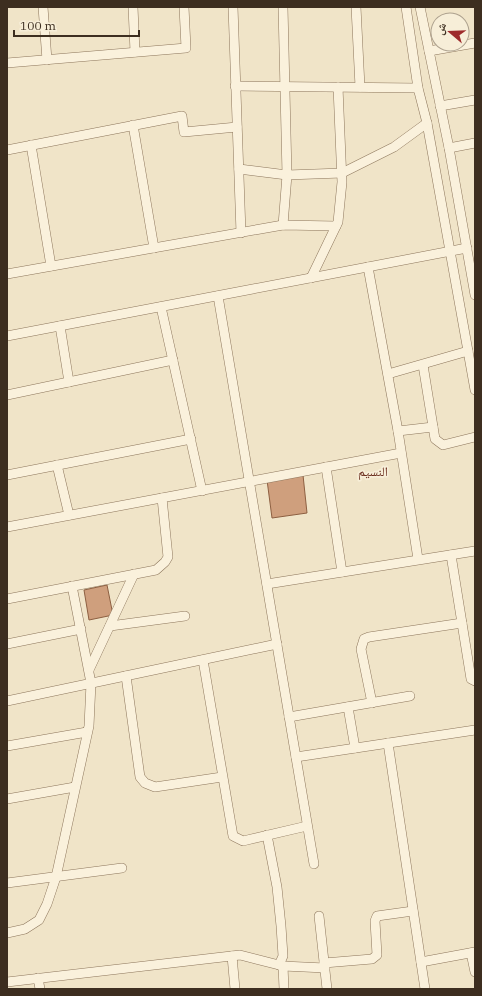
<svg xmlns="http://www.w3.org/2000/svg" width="482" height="996" viewBox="0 0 482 996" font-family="'IBM Plex Serif','Noto Naskh Arabic',serif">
  <rect width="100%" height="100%" fill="#f0e4c8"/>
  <!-- building -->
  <g fill="#cf9f7d" stroke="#8d5f41">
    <path d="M303,475L307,513L272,518L267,480Z"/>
    <path d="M107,585L113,615L89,620L84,590Z"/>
  </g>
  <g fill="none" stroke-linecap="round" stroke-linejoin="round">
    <!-- minor casing -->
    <g stroke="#8d765c" stroke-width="10">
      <g id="minor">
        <path d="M43,7L47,60"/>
        <path d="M133,7L135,52"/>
        <path d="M233,7L241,233"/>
        <path d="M283,7L287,175L283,225"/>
        <path d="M356,7L360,87"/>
        <path d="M406,7L418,88L427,123L475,390"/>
        <path d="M420,7L449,148L475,295"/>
        <path d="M429,51L475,43"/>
        <path d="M7,63L186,48L184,7"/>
        <path d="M235,86L418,88"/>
        <path d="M440,106L475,100"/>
        <path d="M133,125L154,248"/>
        <path d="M31,145L51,266"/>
        <path d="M449,148L475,143"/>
        <path d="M7,150L182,116L184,132L237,127"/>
        <path d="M239,169L287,175L342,173L394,147L427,123"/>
        <path d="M368,267L398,431L418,559"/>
        <path d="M7,274L283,225L336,226"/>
        <path d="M311,278L338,222L342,182L338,87"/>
        <path d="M218,296L314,864"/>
        <path d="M161,307L202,491"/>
        <path d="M60,326L69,382"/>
        <path d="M7,336L467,248"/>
        <path d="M423,365L435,439L443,445L475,437"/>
        <path d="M388,374L468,351"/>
        <path d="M7,395L173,360"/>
        <path d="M398,431L433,427"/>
        <path d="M57,465L69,515"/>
        <path d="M326,467L342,572"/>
        <path d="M7,475L191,439"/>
        <path d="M7,527L401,453"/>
        <path d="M451,555L471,679L475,681"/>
        <path d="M267,584L475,551"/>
        <path d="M7,599L156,570L165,562L168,557L162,498"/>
        <path d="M110,626L185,616"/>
        <path d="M7,644L81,629"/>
        <path d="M203,660L233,836L243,841L307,826"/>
        <path d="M89,670L134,574"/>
        <path d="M126,676L140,777L145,783L155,787L222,777"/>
        <path d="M7,701L277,644"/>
        <path d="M372,703L361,649L364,639L369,637L462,623"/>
        <path d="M348,707L355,748"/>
        <path d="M289,717L410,696"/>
        <path d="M388,743L425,989"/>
        <path d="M7,746L87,732"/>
        <path d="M296,757L475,730"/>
        <path d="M7,799L75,787"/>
        <path d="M267,835L277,887L281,926L283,956L279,965"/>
        <path d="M7,883L122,868"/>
        <path d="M319,916L327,989"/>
        <path d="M7,933L25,929L39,920L47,904L56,877L89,726L91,683L72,586"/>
        <path d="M471,953L475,972"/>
        <path d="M232,956L235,989"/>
        <path d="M421,962L475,952"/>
        <path d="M324,963L372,959L377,955L375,921L377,916L413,911"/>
        <path d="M283,966L284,989"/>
        <path d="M38,978L40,989"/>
        <path d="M7,982L240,955L283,966L325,968"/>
      </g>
    </g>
    <!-- minor -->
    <use href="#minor" stroke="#faf1dc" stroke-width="9"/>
  </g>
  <g text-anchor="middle" stroke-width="3.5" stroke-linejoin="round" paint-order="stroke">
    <!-- neighbourhood labels -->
    <g font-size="13" fill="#6b2e1e" stroke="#f7eed8">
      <text x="373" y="476">النسيم</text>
    </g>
  </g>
  <!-- border -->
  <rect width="482" height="996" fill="none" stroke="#3d2e20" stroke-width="16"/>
  <!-- north arrow -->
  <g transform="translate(450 32) rotate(289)"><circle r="19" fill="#f7eed8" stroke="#ada18e"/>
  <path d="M0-3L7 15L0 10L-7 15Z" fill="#9e2a2b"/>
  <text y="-6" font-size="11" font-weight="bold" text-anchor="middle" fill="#3d2e20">ش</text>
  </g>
  <!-- scale -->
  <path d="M14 30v6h125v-6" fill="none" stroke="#3d2e20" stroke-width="2"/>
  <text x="20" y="30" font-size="12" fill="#3d2e20" stroke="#f7eed8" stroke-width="3" paint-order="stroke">100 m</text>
</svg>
